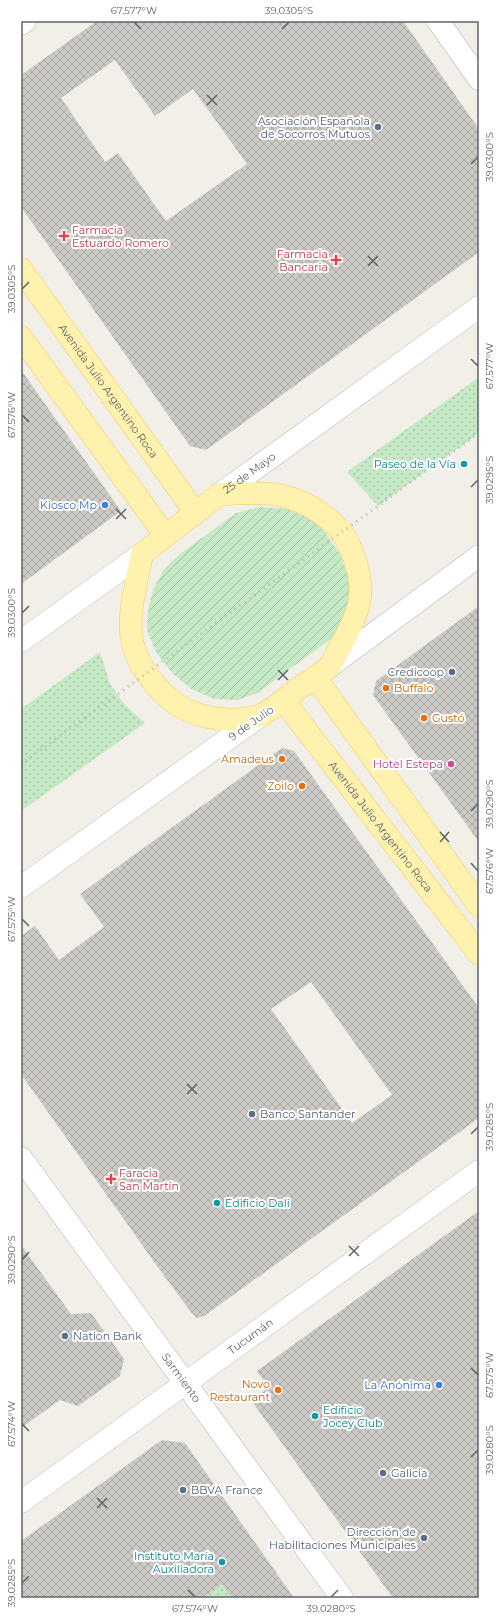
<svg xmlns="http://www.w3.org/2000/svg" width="500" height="1619" viewBox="0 0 500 1619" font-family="Montserrat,sans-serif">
  <defs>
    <pattern id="park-dots" width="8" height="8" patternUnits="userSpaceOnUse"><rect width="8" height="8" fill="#c5e8c5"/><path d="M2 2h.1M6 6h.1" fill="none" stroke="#a3c0a4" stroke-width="1.8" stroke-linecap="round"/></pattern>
    <pattern id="garden-furrows" width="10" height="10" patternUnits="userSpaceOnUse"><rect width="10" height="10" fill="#c5e8c5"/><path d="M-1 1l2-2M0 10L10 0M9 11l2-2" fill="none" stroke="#a3c0a4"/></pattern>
    <pattern id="building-cross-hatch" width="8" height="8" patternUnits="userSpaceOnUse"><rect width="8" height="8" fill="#cccac5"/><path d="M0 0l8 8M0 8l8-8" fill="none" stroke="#a9a8a4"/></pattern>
  </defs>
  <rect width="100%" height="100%" fill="#f1efe8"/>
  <!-- park -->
  <g fill="url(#park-dots)">
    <path d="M479,377V433L378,506L347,472Z"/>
    <path d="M100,652L110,684L125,705L145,723L21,811V709Z"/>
    <path d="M222,1584L232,1598H202Z"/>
  </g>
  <!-- garden -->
  <path fill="url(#garden-furrows)" d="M260,507L287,509L312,520L325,532L340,554L349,578L351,598L345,618L332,638L257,693L238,700L215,699L193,690L173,674L156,652L147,630L148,610L153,590L164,569L180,554L236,513Z"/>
  <!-- building -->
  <g fill="url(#building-cross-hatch)" fill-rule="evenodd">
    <path d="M97,21H403L479,129V252L206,450L190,446L21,207V75ZM115,60L155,116L193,89L247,164L166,221L118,153L105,162L61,98Z"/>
    <path d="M21,370L121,511L21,584Z"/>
    <path d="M479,606V842L373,695L376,681Z"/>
    <path d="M282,748L294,751L479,1008V1118L204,1316L197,1318L191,1312L157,1266L21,1074V936L35,926L59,960L104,927L80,894ZM311,982L392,1095L352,1123L271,1009Z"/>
    <path d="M479,1211V1598H393L251,1400L269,1388L257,1371Z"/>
    <path d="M21,1245L71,1314L91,1313L124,1359L120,1376L78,1406L60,1400L21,1428Z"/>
    <path d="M162,1440L185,1443L294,1598H232L222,1584L202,1598H21V1541Z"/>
  </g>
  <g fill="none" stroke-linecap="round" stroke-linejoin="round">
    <!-- minor casing -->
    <g stroke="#b5b8bc" stroke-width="23">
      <g id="minor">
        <path d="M438,21L479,79"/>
        <path id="s1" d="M21,1158L342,1598"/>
        <path id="s2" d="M21,1502L479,1171"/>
      </g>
    </g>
    <!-- tertiary casing -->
    <g stroke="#b5b8bc" stroke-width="23">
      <path id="tertiary" d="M21,24L25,21"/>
    </g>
    <!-- secondary casing -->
    <g stroke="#b6babf" stroke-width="23">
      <g id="secondary">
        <path id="s3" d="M220,494L479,307"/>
        <path d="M21,641L142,554"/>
        <path d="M330,666L479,556"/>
        <path d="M21,887L260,716"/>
      </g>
    </g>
    <!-- primary casing -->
    <g stroke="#f2c960" stroke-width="23">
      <g id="primary">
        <path id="s4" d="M21,269L195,512"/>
        <path d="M21,337L165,535"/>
        <path d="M220,494C237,494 255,492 272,494C296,497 319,509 335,525C345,534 350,545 354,557C367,593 359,613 341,645C337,651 334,661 329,667C321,675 308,682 299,688C287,697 274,709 261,715C257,717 252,717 248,718C221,723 188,716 167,697C116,648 130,616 142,554Z"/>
        <path d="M315,677L479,906"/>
        <path id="s5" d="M283,700L479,954"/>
      </g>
    </g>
    <!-- minor -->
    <use href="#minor" stroke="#fff" stroke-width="22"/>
    <!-- tertiary -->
    <use href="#tertiary" stroke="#fff" stroke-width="22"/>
    <!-- secondary -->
    <use href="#secondary" stroke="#fff" stroke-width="22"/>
    <!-- primary -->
    <use href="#primary" stroke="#fff2af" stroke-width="22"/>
    <!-- rail -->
    <path stroke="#b6b7b8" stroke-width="3" stroke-dasharray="1 5" stroke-linecap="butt" d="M21,764L479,433"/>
  </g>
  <!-- ticks -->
  <path fill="none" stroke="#5f6368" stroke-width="1.5" d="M134,22L141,29M282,29L289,22M207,95L217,105M207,105L217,95M471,164L478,157M368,256L378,266M368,266L378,256M22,289L29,282M471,359L478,366M22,415L29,422M471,487L478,480M116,509L126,519M116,519L126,509M22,613L29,606M278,670L288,680M278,680L288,670M471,811L478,804M440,832L449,842M440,842L449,832M471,863L478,871M22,919L29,926M187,1084L197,1094M187,1094L197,1084M471,1134L478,1127M349,1246L359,1256M349,1256L359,1246M22,1260L29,1252M471,1368L478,1375M22,1424L29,1431M471,1457L478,1450M97,1498L107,1508M97,1508L107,1498M22,1583L29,1576M188,1590L195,1597M331,1597L338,1590"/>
  <!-- markers -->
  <g fill="#5c6f8a" stroke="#fff" stroke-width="1.5">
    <circle cx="378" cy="127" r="4"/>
    <circle cx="452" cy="672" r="4"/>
    <circle cx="252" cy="1114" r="4"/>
    <circle cx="65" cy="1336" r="4"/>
    <circle cx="383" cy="1473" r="4"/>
    <circle cx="183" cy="1490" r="4"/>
    <circle cx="424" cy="1538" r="4"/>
  </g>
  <g fill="#e0444e" stroke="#fff" stroke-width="1.5">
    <path d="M62 230h4v4h4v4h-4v4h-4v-4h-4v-4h4z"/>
    <path d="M334 254h4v4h4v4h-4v4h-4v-4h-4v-4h4z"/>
    <path d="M109 1173h4v4h4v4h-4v4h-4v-4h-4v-4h4z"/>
  </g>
  <g fill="#0f9aa8" stroke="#fff" stroke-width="1.5">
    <circle cx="464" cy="464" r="4"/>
    <circle cx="217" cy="1203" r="4"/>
    <circle cx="315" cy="1416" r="4"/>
    <circle cx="222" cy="1562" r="4"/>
  </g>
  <g fill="#3f7fe0" stroke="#fff" stroke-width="1.5">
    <circle cx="105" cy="505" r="4"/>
    <circle cx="439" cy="1385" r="4"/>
  </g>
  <g fill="#e8710a" stroke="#fff" stroke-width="1.5">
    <circle cx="386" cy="688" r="4"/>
    <circle cx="424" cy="718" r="4"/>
    <circle cx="282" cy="759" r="4"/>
    <circle cx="302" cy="786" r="4"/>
    <circle cx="278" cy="1390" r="4"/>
  </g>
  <circle fill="#d1479c" stroke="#fff" stroke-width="1.5" cx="451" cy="764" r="4"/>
  <g text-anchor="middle" stroke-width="4" stroke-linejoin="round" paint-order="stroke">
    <!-- service labels -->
    <g font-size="11" fill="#4e5e75" stroke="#fff" text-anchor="start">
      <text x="370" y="125" text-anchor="end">Asociación Española<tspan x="370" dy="13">de Socorros Mutuos</tspan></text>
      <text x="444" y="676" text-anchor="end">Credicoop</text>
      <text x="260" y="1118">Banco Santander</text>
      <text x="73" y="1340">Nation Bank</text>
      <text x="391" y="1477">Galicia</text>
      <text x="191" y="1494">BBVA France</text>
      <text x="416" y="1536" text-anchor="end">Dirección de<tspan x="416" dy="13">Habilitaciones Municipales</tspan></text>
    </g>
    <!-- health labels -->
    <g font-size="11" fill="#be3a42" stroke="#fff" text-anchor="start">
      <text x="72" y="234">Farmacia<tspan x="72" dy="13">Estuardo Romero</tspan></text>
      <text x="328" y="258" text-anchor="end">Farmacia<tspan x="328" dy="13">Bancaria</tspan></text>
      <text x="119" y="1177">Faracia<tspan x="119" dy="13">San Martín</tspan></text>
    </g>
    <!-- street labels -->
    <g font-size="11" fill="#5f6368" stroke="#fff">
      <text dy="4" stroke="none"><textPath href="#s4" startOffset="150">Avenida Julio Argentino Roca</textPath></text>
      <text dy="4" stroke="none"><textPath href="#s3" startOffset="36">25 de Mayo</textPath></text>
      <text transform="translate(251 723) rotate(-35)" y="4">9 de Julio</text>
      <text dy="4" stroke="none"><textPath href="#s5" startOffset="160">Avenida Julio Argentino Roca</textPath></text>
      <text dy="4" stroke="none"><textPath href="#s2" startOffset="283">Tucumán</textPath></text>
      <text dy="4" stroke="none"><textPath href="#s1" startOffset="272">Sarmiento</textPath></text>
    </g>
    <!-- culture labels -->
    <g font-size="11" fill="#0d838f" stroke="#fff" text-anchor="end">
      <text x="456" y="468">Paseo de la Vía</text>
      <text x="225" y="1207" text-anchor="start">Edificio Dali</text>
      <text x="323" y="1414" text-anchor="start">Edificio<tspan x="323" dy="13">Jocey Club</tspan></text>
      <text x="214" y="1560">Instituto María<tspan x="214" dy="13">Auxiliadora</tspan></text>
    </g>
    <!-- shop labels -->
    <g font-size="11" fill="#366cbe" stroke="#fff" text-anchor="end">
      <text x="97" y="509">Kiosco Mp</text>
      <text x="431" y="1389">La Anónima</text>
    </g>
    <!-- food labels -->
    <g font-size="11" fill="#c56008" stroke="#fff" text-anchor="end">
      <text x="394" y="692" text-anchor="start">Buffalo</text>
      <text x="432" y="722" text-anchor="start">Gustó</text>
      <text x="274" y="763">Amadeus</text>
      <text x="294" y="790">Zoilo</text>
      <text x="270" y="1388">Novo<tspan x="270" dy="13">Restaurant</tspan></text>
    </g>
    <!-- hotel labels -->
    <g font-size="11" fill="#b23c85" stroke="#fff" text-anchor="end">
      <text x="443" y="768">Hotel Estepa</text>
    </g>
  </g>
  <!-- border -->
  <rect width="500" height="1619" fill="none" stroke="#ffffff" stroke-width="44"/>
  <rect x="22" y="22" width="456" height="1575" fill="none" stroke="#5f6368" stroke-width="1.5"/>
  <g font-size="10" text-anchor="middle" fill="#5f6368">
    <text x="134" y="14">67.577°W</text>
    <text x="289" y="14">39.0305°S</text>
    <text transform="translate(489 157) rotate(-90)" y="4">39.0300°S</text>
    <text transform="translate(11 289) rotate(-90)" y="4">39.0305°S</text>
    <text transform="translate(489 366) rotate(-90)" y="4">67.577°W</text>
    <text transform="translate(11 415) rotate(-90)" y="4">67.576°W</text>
    <text transform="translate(489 480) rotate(-90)" y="4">39.0295°S</text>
    <text transform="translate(11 613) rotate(-90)" y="4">39.0300°S</text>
    <text transform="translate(489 804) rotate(-90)" y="4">39.0290°S</text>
    <text transform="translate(489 871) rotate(-90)" y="4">67.576°W</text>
    <text transform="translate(11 919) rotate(-90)" y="4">67.575°W</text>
    <text transform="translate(489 1127) rotate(-90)" y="4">39.0285°S</text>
    <text transform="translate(11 1260) rotate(-90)" y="4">39.0290°S</text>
    <text transform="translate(489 1375) rotate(-90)" y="4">67.575°W</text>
    <text transform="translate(11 1424) rotate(-90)" y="4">67.574°W</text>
    <text transform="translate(489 1450) rotate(-90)" y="4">39.0280°S</text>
    <text transform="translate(11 1583) rotate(-90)" y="4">39.0285°S</text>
    <text x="195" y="1612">67.574°W</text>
    <text x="331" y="1612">39.0280°S</text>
  </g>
</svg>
